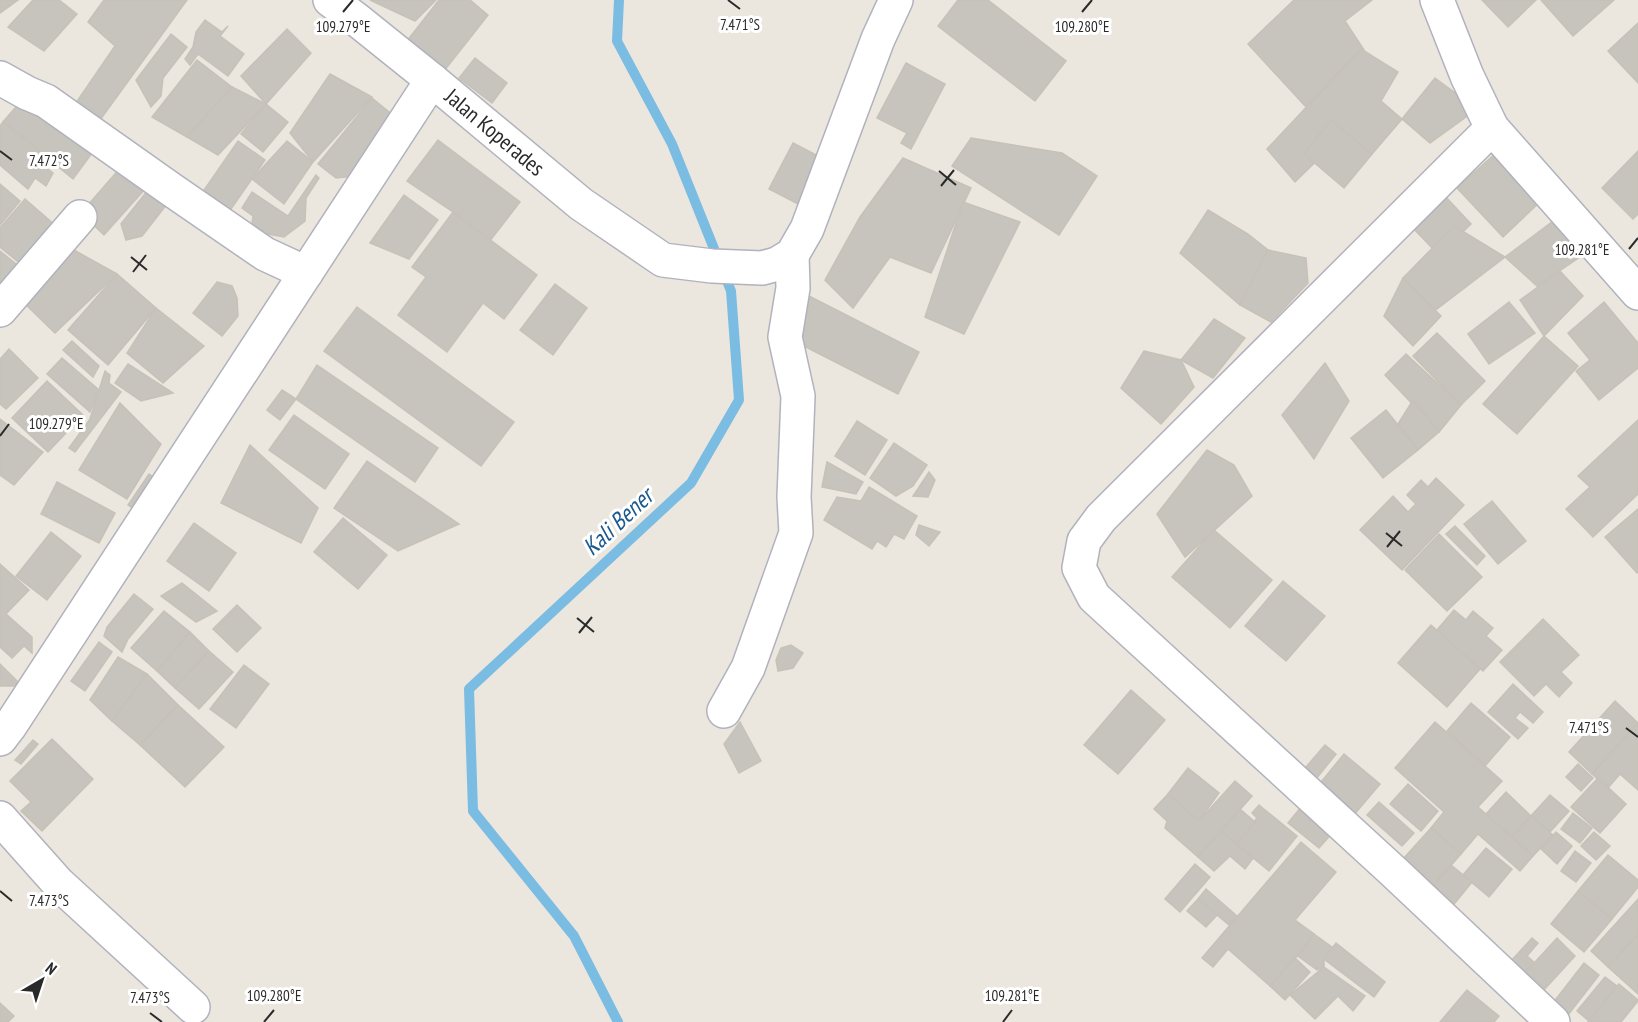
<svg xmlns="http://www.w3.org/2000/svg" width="1638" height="1022" viewBox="0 0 1638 1022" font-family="'PT Sans Narrow',sans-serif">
  <rect width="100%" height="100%" fill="#ebe7de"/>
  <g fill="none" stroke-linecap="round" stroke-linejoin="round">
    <!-- stream -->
    <path stroke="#7bbce3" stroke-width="10" d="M618,1022L574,936L473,811L469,689L691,483L739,400L731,291L672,144L617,41L619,0"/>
  </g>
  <!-- building -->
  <g fill="#c7c3bd" stroke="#c6c2b8" stroke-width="1.5">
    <path d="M0,0H18L0,13Z"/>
    <path d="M33,0H59L77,14L44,51L8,27Z"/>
    <path d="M104,0H187L95,127L71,110L115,46L88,22Z"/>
    <path d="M370,0H436L415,21Z"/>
    <path d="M439,0H470L488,15L444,71L407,41Z"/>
    <path d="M958,0H988L1066,61L1035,101L938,26Z"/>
    <path d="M1294,0H1372L1345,21L1364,50L1306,107L1248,44Z"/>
    <path d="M1482,0H1536L1508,27Z"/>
    <path d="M1541,0H1614L1573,36Z"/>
    <path d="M205,20L222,32L228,26L220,36L244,54L228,76L198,54L190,65L185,59L193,47L196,32Z"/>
    <path d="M1638,23V83L1608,51Z"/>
    <path d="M287,29L311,53L266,104L241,76Z"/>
    <path d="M171,34L187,47L163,78L161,96L151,107L136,80Z"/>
    <path d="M1361,49L1398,72L1381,101L1402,119L1372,154L1345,133L1295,182L1267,149Z"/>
    <path d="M475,58L507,83L492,103L459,78Z"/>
    <path d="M197,60L232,87L187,137L152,117Z"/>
    <path d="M906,63L945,84L911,149L901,143L907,133L877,118Z"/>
    <path d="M330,74L372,97L313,162L290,133Z"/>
    <path d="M1435,78L1477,109L1430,143L1402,119Z"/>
    <path d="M232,87L266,104L218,155L187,137Z"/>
    <path d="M28,93L98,145L73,179L3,122Z"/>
    <path d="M372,98L399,120L355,176L336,178L318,164Z"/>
    <path d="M266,104L288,122L263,152L241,134Z"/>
    <path d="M1331,120L1372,154L1344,188L1304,154Z"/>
    <path d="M3,122L51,159L45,167L53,173L46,186L35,178L28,189L0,165V126Z"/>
    <path d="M971,138L1062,153L1097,176L1059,235L952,166Z"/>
    <path d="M438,140L520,202L489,242L453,212L407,181Z"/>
    <path d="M238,141L265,160L229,212L202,193Z"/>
    <path d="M287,141L313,162L284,204L252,179Z"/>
    <path d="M793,143L824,159L800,205L769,189Z"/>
    <path d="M1638,151V214L1633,219L1602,188Z"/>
    <path d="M1497,152L1542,200L1503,237L1457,188Z"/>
    <path d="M903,158L971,188L931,273L890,257L853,308L825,280L860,217Z"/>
    <path d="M121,167L145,189L104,235L81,213Z"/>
    <path d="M316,175L319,178L306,198L305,221L284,237L251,231L253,216L242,208L252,192L288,216Z"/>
    <path d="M0,184L20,201L0,225Z"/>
    <path d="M152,185L171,199L142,236L126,240L121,224Z"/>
    <path d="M1443,194L1471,224L1439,255L1410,225Z"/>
    <path d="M404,195L438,220L409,259L370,243Z"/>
    <path d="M25,199L63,232L22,265L0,247V228Z"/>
    <path d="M963,202L1020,222L964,334L925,317Z"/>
    <path d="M1208,210L1248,234L1268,250L1240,305L1180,253Z"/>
    <path d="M453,212L537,275L504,319L483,303L447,352L398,315L426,277L412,267Z"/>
    <path d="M1564,213L1583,255L1537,286L1505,257Z"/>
    <path d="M1454,226L1505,257L1433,312L1403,278Z"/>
    <path d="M72,249L117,274L55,333L20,299Z"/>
    <path d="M1268,250L1306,258L1308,283L1271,322L1240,305Z"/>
    <path d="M0,251L26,272L0,303Z"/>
    <path d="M1560,271L1583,296L1544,336L1520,300Z"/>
    <path d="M117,274L156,308L108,365L68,330Z"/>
    <path d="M1403,278L1441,316L1413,346L1384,316Z"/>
    <path d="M217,282L232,286L237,298L238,316L222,336L193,313Z"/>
    <path d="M555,284L587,308L553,355L520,330Z"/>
    <path d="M807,295L919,352L898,394L786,337Z"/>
    <path d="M1509,302L1535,333L1489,364L1468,334Z"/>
    <path d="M1604,302L1638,343V368L1599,400L1576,371L1590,360L1568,333Z"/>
    <path d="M357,307L514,422L481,466L324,351Z"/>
    <path d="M156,308L204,346L163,383L127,353Z"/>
    <path d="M1214,319L1245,338L1213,378L1181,360Z"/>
    <path d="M1437,333L1485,381L1461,405L1413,356Z"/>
    <path d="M1544,336L1578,366L1517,434L1483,404Z"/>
    <path d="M72,341L99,366L93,377L63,350Z"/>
    <path d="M9,349L38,378L6,409L0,404V359Z"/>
    <path d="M1144,351L1181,360L1194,387L1161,424L1121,388Z"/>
    <path d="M1406,354L1461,405L1439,432L1385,375Z"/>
    <path d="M62,358L99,390L90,412L47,374Z"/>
    <path d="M1325,363L1349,401L1314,459L1282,415Z"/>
    <path d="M128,364L173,393L141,401L115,383Z"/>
    <path d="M317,365L438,448L415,482L296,399Z"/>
    <path d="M105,371L110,375L109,383L121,392L75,452L69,448L90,419Z"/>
    <path d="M47,381L83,415L48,452L12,418Z"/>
    <path d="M282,390L296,399L280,420L267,410Z"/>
    <path d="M1413,400L1439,432L1418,450L1398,424Z"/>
    <path d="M120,403L161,444L127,499L79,470Z"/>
    <path d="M1386,410L1418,450L1383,478L1351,438Z"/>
    <path d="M294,415L349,454L325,489L269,450Z"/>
    <path d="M0,419L43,452L14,485L0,475Z"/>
    <path d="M1638,420V494L1593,537L1566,509L1590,487L1578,476Z"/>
    <path d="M857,421L887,440L865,475L835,456Z"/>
    <path d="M894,443L927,465L913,486L896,496L870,478Z"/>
    <path d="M250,445L318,508L301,543L221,503Z"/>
    <path d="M1207,450L1234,465L1252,496L1185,557L1157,514Z"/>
    <path d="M367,461L459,524L398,551L334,508Z"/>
    <path d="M827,462L863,482L856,494L822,487Z"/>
    <path d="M929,472L935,480L928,497L913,496Z"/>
    <path d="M149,474L160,482L139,512L128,505Z"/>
    <path d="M1436,478L1464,505L1402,570L1360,530L1393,496L1408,512L1416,504L1407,495L1421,480L1428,487Z"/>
    <path d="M57,482L115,513L99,543L41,514Z"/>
    <path d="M869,487L917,516L904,539L894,534L886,547L877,541L872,549L824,520L837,497L861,501Z"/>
    <path d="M1492,501L1526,541L1498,564L1464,524Z"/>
    <path d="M1638,509V572L1637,573L1605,537Z"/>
    <path d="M343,518L387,555L358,589L314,552Z"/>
    <path d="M194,523L236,553L209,591L167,561Z"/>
    <path d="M919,525L940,532L929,546L916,535Z"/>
    <path d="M1455,526L1485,556L1477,565L1446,534Z"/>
    <path d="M1214,530L1272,580L1230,628L1172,577Z"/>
    <path d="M51,532L81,556L47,600L16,576Z"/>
    <path d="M1439,534L1482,577L1447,611L1405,570Z"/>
    <path d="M0,564L29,590L6,614L32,637V653L24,646L12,658L0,647Z"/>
    <path d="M1283,581L1325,616L1286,661L1245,626Z"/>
    <path d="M182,583L217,611L196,622L161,596Z"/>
    <path d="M134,594L153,609L128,639L122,652L104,636L107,627Z"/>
    <path d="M237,605L261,628L237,652L213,629Z"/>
    <path d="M1454,610L1466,620L1473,611L1493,628L1486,636L1502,650L1483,671L1437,630Z"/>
    <path d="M164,611L190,632L157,671L131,648Z"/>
    <path d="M1543,619L1579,655L1561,672L1572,683L1559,697L1546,684L1534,696L1500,662Z"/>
    <path d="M1431,625L1480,669L1447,707L1398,663Z"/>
    <path d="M190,632L209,651L175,688L157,671Z"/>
    <path d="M99,642L112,652L85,691L71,681Z"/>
    <path d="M791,645L803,653L793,668L778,671L776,660L781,648Z"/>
    <path d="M209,651L233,672L199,709L175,688Z"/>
    <path d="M118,657L147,674L112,721L90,700Z"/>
    <path d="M0,664L22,686H0Z"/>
    <path d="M244,665L269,684L236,728L210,709Z"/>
    <path d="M147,674L178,705L140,745L112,721Z"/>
    <path d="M1513,684L1543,712L1533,723L1520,712L1515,718L1528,728L1518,739L1488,712Z"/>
    <path d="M1131,690L1165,720L1118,774L1084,745Z"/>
    <path d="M1615,701L1638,723L1592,774L1569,752Z"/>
    <path d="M1471,703L1510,737L1485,766L1447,731Z"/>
    <path d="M178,705L224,747L185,787L140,745Z"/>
    <path d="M740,722L761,761L739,773L724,744Z"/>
    <path d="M1435,722L1502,781L1478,807L1533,856L1520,871L1478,834L1461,854L1431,828L1444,812L1395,768Z"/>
    <path d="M1638,723V790L1620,774L1608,788L1592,774Z"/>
    <path d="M52,739L93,779L42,831L21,811L31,802L10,781Z"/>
    <path d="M33,740L38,744L21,764L15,760Z"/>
    <path d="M1325,745L1336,754L1312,784L1300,774Z"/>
    <path d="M1344,754L1380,784L1348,822L1313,792Z"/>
    <path d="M1578,764L1593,778L1581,791L1566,777Z"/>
    <path d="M1188,768L1219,793L1199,821L1168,794Z"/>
    <path d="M1598,778L1626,804L1600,833L1571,807Z"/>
    <path d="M1235,781L1252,796L1198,857L1165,828L1167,821L1154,809L1168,794L1199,821Z"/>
    <path d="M1408,784L1438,811L1421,831L1390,804Z"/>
    <path d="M1506,792L1531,816L1512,837L1486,814Z"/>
    <path d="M1550,795L1569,811L1550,832L1531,816Z"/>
    <path d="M1379,802L1414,833L1402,846L1367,815Z"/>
    <path d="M1259,805L1297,836L1269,871L1236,844L1257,818L1252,813Z"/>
    <path d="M1302,806L1334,831L1319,848L1288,823Z"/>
    <path d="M1240,809L1255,822L1236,844L1221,831Z"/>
    <path d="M1573,813L1592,828L1580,843L1561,829Z"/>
    <path d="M1531,816L1553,835L1533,856L1512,837Z"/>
    <path d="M1431,828L1461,854L1424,896L1394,869Z"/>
    <path d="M1221,831L1253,858L1245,869L1230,856L1214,871L1198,857Z"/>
    <path d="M1556,832L1572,846L1557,864L1541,849Z"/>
    <path d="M1594,832L1610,846L1596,860L1581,846Z"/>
    <path d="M1301,842L1336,872L1295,920L1314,934L1298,956L1295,958L1270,986L1228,949L1213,967L1202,958Z"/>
    <path d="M1486,848L1512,869L1489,897L1463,875Z"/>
    <path d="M1575,851L1591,863L1576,882L1561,871Z"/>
    <path d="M1608,855L1638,880V887L1612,919L1578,891Z"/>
    <path d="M1195,864L1210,877L1180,912L1165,899Z"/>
    <path d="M1451,865L1472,882L1446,914L1424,896Z"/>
    <path d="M1206,889L1237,916L1229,925L1198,899Z"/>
    <path d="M1578,891L1612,919L1584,952L1551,924Z"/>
    <path d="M1198,899L1217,915L1206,927L1187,911Z"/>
    <path d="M1638,899V934L1608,967L1591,951Z"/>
    <path d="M1314,934L1333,948L1324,959V967L1317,970L1298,956Z"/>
    <path d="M1638,934V994L1608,967Z"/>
    <path d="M1532,938L1538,943L1527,956L1534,962L1525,973L1511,961Z"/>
    <path d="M1557,938L1575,956L1543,991L1525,973Z"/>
    <path d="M1336,943L1385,982L1374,997L1324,959Z"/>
    <path d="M1295,958L1310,972L1285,1000L1270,986Z"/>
    <path d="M1584,963L1599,975L1568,1015L1553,1003Z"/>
    <path d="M1324,967L1365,996L1353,1011L1338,996L1315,1019L1290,995Z"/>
    <path d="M1605,977L1617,986L1589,1021L1577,1011Z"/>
    <path d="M1619,984L1638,1000V1001L1621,1022H1588Z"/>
    <path d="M1467,990L1499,1016L1494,1022H1440Z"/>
    <path d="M0,1003L14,1016L8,1022H0Z"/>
  </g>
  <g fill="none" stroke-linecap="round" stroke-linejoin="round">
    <!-- minor casing -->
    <g stroke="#b1b2bd" stroke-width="36">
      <g id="minor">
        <path d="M330,0L356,19L432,80L581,204L663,260L712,266L762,268L777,264L792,255L807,229L878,39L896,0"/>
        <path d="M1437,0L1467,76L1492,128L1638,293"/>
        <path d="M0,78L27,93L46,101L172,190L265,254L306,273"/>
        <path d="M1492,128L1101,518L1084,541L1079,568L1094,597L1394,872L1553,1022"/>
        <path d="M0,310L80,217"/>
        <path d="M724,711L748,668L796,533L794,497L798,396L785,337L793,288L792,255"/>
        <path d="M0,739L10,726L432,80"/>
        <path d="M0,818L58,883L193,1007"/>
      </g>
    </g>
    <!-- minor -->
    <use href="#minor" stroke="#fff" stroke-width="33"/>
  </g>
  <!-- ticks -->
  <path fill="none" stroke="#2a2a2a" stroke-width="2" d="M728,0L740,9M343,12L353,0M1082,12L1092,0M0,151L12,160M939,171L956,185M941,186L954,170M1629,249L1638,238M131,257L147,270M133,272L146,255M0,436L9,424M1386,533L1402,546M1387,547L1400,531M577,618L594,632M579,633L592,617M1626,728L1638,737M0,891L12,901M150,1013L162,1022M264,1022L274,1010M1003,1022L1012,1010"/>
  <g text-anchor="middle" stroke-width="6" stroke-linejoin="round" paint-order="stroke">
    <!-- street labels -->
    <g font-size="22" fill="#2a2a2a" stroke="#fff">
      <text transform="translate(495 132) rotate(40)" y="8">Jalan Koperades</text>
    </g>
    <!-- water labels -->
    <g font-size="24" font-style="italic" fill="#1a5a8e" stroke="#fff">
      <text transform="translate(618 522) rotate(-43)" y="8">Kali Bener</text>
    </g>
  </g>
  <g font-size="15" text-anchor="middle" fill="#2a2a2a" stroke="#fff" stroke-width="6" stroke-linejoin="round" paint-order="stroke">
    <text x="740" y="30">7.471°S</text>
    <text x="343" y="32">109.279°E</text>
    <text x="1082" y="32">109.280°E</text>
    <text x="49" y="166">7.472°S</text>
    <text x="1582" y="255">109.281°E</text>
    <text x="56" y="429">109.279°E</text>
    <text x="1589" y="733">7.471°S</text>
    <text x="49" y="906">7.473°S</text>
    <text x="274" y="1001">109.280°E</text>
    <text x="1012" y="1001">109.281°E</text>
    <text x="150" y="1003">7.473°S</text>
  </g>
  <!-- north arrow -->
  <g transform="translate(42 980) rotate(39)" stroke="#ffffff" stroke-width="4.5" paint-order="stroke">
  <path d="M0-4.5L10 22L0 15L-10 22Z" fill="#2a2a2a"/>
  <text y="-9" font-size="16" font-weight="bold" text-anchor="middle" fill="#2a2a2a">N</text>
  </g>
</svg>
